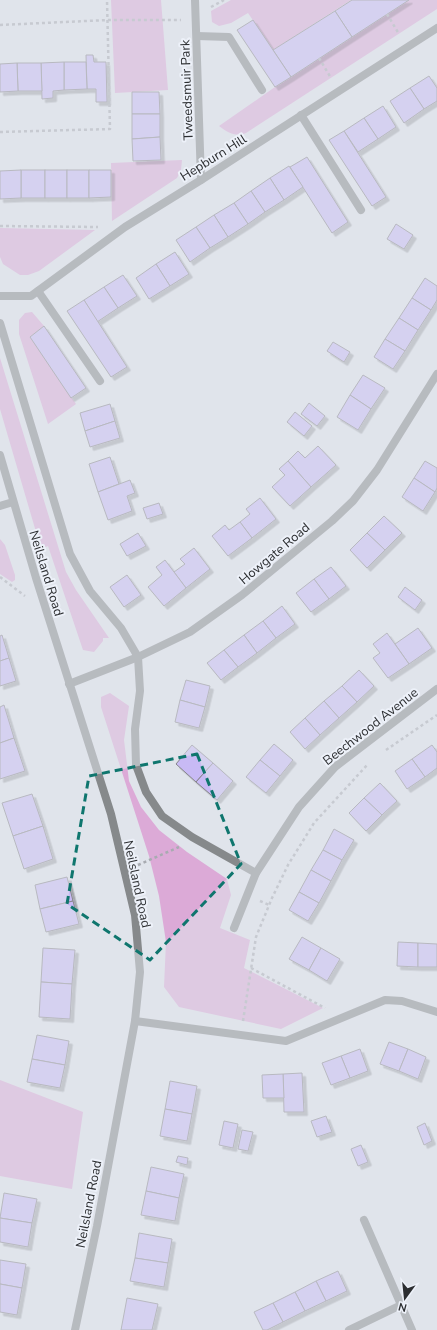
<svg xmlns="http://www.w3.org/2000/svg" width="437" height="1330" viewBox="0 0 437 1330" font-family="'Nunito Sans',sans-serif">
  <defs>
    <filter id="shadow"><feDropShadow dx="3.5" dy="3.5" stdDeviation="0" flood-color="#0004"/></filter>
  </defs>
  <rect width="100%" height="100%" fill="#e0e4eb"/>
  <!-- green -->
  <g fill="#dcaad7">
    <path d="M111,0H161L168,90L115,93Z"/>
    <path d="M231,0H351L273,50L248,13L231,23L219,26L212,22L211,11Z"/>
    <path d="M409,0H437V9L246,133C236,137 228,133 219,126L275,87Z"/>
    <path d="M182,160L181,170L177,178L112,221L111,163Z"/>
    <path d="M0,228L95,230L39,271L28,275H20L3,264L0,257Z"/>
    <path d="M32,312L44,326L30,337L76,404L48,424L19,334V320L25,313Z"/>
    <path d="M0,358L66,572L76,590L109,638H103V641L94,652L83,650L48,546L41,549L0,409Z"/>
    <path d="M0,539L5,545L15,575V580L12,582L0,574Z"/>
    <path d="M110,693L129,706L124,740L129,781L141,807L159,830L187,852L227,879L231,895L220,928L250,940L244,968L323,1008L281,1029L179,1007L164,987L166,942L159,896L149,856L101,707V697Z"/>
    <path d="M0,1080L83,1112L72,1189L0,1176Z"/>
  </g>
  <!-- building -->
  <g fill="#c8baf5" stroke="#87858c" filter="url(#shadow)">
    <path d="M352,0H409L352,37L335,11Z"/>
    <path d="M335,11L352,37L291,77L273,50Z"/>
    <path d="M253,20L291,77L275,87L237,30Z"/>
    <path d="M86,55H93L94,62H106L107,102H96V89H87Z"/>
    <path d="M64,62H86L87,89L64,90Z"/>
    <path d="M64,62V90L53,91V98L42,99L41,63Z"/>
    <path d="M17,63H41L42,91H18Z"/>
    <path d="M17,63L18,91L0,92V64Z"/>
    <path d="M429,76L437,88V101L424,109L410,88Z"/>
    <path d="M410,88L424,109L404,123L390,101Z"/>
    <path d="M132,92H159L160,114H132Z"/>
    <path d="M383,106L396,127L378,139L364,118Z"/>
    <path d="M132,114H160V137L132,139Z"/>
    <path d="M364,118L378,139L358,152L344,131Z"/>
    <path d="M344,131L386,197L372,206L329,140Z"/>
    <path d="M160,137L161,160L133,161L132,139Z"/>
    <path d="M307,157L348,222L332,233L290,167Z"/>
    <path d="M289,166L303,187L284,200L270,178Z"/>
    <rect x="21" y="170" width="24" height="28"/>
    <path d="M21,170V198L0,199V171Z"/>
    <rect x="45" y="170" width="22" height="28"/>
    <rect x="67" y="170" width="22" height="28"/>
    <path d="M89,170H111V197L89,198Z"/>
    <path d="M270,178L284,200L265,212L251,191Z"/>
    <path d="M251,191L265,212L248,224L234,203Z"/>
    <path d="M234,203L248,224L228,237L214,215Z"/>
    <path d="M214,215L228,237L210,248L196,227Z"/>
    <path d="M396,224L413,235L404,249L387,239Z"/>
    <path d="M196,227L210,248L190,262L176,240Z"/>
    <path d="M175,252L189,274L170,286L156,264Z"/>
    <path d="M156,264L170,286L149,299L136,278Z"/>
    <path d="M123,275L137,296L118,308L104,287Z"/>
    <path d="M425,278L437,286V300L431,310L412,298Z"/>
    <path d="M104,287L118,308L97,322L84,300Z"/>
    <path d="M412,298L431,310L418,330L399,318Z"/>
    <path d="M84,300L127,367L111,377L67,311Z"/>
    <path d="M399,318L418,330L405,351L385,339Z"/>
    <path d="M44,326L86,388L71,398L30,337Z"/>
    <path d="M385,339L405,351L393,369L374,357Z"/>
    <path d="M333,342L350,352L344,362L327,351Z"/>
    <path d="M363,375L385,388L371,409L350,395Z"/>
    <path d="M350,395L371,409L358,430L337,417Z"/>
    <path d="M309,403L325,416L317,426L301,414Z"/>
    <path d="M110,404L115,421L85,431L80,413Z"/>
    <path d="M295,412L312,426L304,436L287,422Z"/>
    <path d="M115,421L120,438L90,447L85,431Z"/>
    <path d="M318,446L336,465L311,487L288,461L298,451L305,458Z"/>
    <path d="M110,457L119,484L98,492L89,464Z"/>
    <path d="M288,461L311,487L290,506L272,487L285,475L279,469Z"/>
    <path d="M425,461L437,468V488L435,492L414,478Z"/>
    <path d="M414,478L435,492L423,511L402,497Z"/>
    <path d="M130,480L135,493L127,496L132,511L108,520L98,492Z"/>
    <path d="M260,498L276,519L252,538L240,522L250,514L246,509Z"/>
    <path d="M159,503L163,514L147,519L143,508Z"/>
    <path d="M384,516L402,533L385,550L367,533Z"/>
    <path d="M240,522L252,538L228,556L212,536L225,525L229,530Z"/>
    <path d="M138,533L146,546L127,556L120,544Z"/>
    <path d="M367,533L385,550L367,568L350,550Z"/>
    <path d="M194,548L210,569L186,588L174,572L185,564L180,559Z"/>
    <path d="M165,560L186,588L164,606L148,587L162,575L156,567Z"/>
    <path d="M331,567L346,586L329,599L314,579Z"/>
    <path d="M127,575L141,595L124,607L110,587Z"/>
    <path d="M314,579L329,599L311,612L296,593Z"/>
    <path d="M405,587L422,600L415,610L398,597Z"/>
    <path d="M282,606L295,624L276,638L263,621Z"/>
    <path d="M263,621L276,638L257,653L244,635Z"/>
    <path d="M418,628L432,648L409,664L395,644Z"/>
    <path d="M387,633L409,664L388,678L373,658L380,653L373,644Z"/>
    <path d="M2,635L9,658L0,661V636Z"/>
    <path d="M244,635L257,653L238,667L224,650Z"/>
    <path d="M224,650L238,667L221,680L207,663Z"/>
    <path d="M9,658L16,681L0,686V661Z"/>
    <path d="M359,670L374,686L357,702L342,686Z"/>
    <path d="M186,680L210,686L205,707L180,700Z"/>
    <path d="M342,686L357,702L339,718L324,701Z"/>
    <path d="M180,700L205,707L199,728L175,722Z"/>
    <path d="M324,701L339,718L320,735L305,718Z"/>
    <path d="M4,705L14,738L0,743V707Z"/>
    <path d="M305,718L320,735L305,749L290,732Z"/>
    <path d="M14,738L25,771L0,779V743Z"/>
    <path d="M274,744L293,760L280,776L260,760Z"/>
    <path d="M192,745L213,763L196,782L176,764Z"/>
    <path d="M432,745L437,752V768L425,777L412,759Z"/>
    <path d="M412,759L425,777L407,789L395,771Z"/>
    <path d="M260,760L280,776L266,793L246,777Z"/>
    <path d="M213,763L233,781L217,800L196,782Z"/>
    <path d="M380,783L397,801L382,815L364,798Z"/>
    <path d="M32,794L43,826L13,836L2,803Z"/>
    <path d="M364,798L382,815L366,831L349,813Z"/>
    <path d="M43,826L53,859L24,869L13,836Z"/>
    <path d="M334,829L354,840L342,860L323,850Z"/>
    <path d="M323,850L342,860L331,881L311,870Z"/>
    <path d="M311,870L331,881L319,903L299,892Z"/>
    <path d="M67,877L73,901L40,909L35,885Z"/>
    <path d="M299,892L319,903L308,921L289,910Z"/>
    <path d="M73,901L79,924L46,932L40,909Z"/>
    <path d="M302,937L321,948L309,970L289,959Z"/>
    <path d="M398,942L418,943V967L397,966Z"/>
    <path d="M418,943L437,944V967H418Z"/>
    <path d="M43,948L75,950L72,984L41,982Z"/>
    <path d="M321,948L340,959L327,981L309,970Z"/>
    <path d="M41,982L72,984L70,1019L39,1017Z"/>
    <path d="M37,1035L69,1041L65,1065L32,1059Z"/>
    <path d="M389,1042L408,1049L399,1071L380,1064Z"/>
    <path d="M360,1049L368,1071L350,1078L341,1056Z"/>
    <path d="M408,1049L426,1057L418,1079L399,1071Z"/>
    <path d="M341,1056L350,1078L331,1085L322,1063Z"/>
    <path d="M32,1059L65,1065L60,1088L27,1082Z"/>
    <path d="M302,1073L304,1112H284L283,1074Z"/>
    <path d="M283,1074L284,1098H263L262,1075Z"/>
    <path d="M170,1081L197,1086L192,1114L165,1109Z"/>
    <path d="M165,1109L192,1114L187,1141L160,1136Z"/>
    <path d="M326,1116L332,1132L317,1137L311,1121Z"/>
    <path d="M224,1121L238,1124L233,1148L219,1145Z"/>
    <path d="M425,1123L432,1141L424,1145L417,1127Z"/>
    <path d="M242,1130L253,1132L248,1151L238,1149Z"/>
    <path d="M361,1145L368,1162L358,1166L351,1149Z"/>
    <path d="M178,1156L188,1158L187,1165L176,1162Z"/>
    <path d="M151,1167L184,1174L179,1198L146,1191Z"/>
    <path d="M146,1191L179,1198L175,1221L141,1215Z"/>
    <path d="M4,1193L37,1199L32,1223L0,1218Z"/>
    <path d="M0,1218L32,1223L28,1247L0,1242Z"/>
    <path d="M139,1233L172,1239L168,1263L135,1258Z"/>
    <path d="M135,1258L168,1263L164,1287L130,1281Z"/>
    <path d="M0,1260L26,1264L22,1288L0,1284Z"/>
    <path d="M338,1271L347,1291L326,1301L316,1281Z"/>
    <path d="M316,1281L326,1301L305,1311L295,1292Z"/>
    <path d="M0,1284L22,1288L17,1315L0,1312Z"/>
    <path d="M295,1292L305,1311L283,1322L273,1303Z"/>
    <path d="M127,1298L158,1304L152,1330H121Z"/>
    <path d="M273,1303L283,1322L267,1330H263L254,1312Z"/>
  </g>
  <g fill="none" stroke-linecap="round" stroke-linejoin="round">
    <!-- path -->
    <g stroke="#a8abb1" stroke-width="2.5" stroke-dasharray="3 3" stroke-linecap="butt">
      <path d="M211,7L224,0"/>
      <path d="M387,14L399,34"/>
      <path d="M0,25L108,20H181"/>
      <path d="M319,58L331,78"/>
      <path d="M0,132L110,129L107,0"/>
      <path d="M0,226L98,227"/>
      <path d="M0,577L25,596"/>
      <path d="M386,750L437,715"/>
      <path d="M138,865L179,847"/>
      <path d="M260,901L269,905"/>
      <path d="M251,968L325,1008"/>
      <path d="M243,1021L256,937L272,898L288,865L314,823L368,764"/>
    </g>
    <!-- service -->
    <g stroke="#86898b" stroke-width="8">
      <path d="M197,36L229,37L262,90"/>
      <path d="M301,115L361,210"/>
      <path d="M38,291L100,381"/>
    </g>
    <!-- minor -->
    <g stroke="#86898b" stroke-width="8">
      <path d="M195,0L201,180"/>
      <path d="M0,296H31L125,227L201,180L437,28"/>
      <path d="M0,323L70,554L90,591L121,628L138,657L140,691L135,729L136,765L146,792L162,816L192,837L256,873"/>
      <path d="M0,506L13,502"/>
      <path d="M69,684L138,657L190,632L242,595L332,521L353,501L377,470L437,374"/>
      <path d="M234,928L256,873L299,807L335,767L437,689"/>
      <path d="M135,1021L286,1041L385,1000L402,1001L437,1012"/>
      <path d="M364,1220L412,1330"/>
      <path d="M349,1330L401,1305"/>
    </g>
    <!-- tertiary -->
    <path stroke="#86898b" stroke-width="8" d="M0,455L36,578L111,814L135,915L140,972L135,1021L97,1226L75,1330"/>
  </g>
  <!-- marked area -->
  <path d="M0 0H437V1330H0ZM197,754L241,864L150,960L67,904L89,776Z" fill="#e0e4eb" fill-opacity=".55" fill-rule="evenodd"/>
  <path fill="none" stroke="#0f766e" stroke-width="3" stroke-dasharray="8 5" stroke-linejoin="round" d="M197,754L241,864L150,960L67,904L89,776Z"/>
  <g text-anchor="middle" stroke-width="4" stroke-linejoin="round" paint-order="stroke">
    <!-- street labels -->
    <g font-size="13" fill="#2c2e31" stroke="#edf1f9">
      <text transform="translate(186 90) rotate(-92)" y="5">Tweedsmuir Park</text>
      <text transform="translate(213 157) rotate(-32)" y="5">Hepburn Hill</text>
      <text transform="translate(274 553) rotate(-40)" y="5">Howgate Road</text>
      <text transform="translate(47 573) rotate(73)" y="5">Neilsland Road</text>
      <text transform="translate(370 726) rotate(-38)" y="5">Beechwood Avenue</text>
      <text transform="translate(138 884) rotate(78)" y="5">Neilsland Road</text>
      <text transform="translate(88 1204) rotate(-79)" y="5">Neilsland Road</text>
    </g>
  </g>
  <!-- north arrow -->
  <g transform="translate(405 1298) rotate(195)" stroke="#edf1f9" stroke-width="3" paint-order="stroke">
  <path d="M0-3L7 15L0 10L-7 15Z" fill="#2c2e31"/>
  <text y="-6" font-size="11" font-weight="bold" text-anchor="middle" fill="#2c2e31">N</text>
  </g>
</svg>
